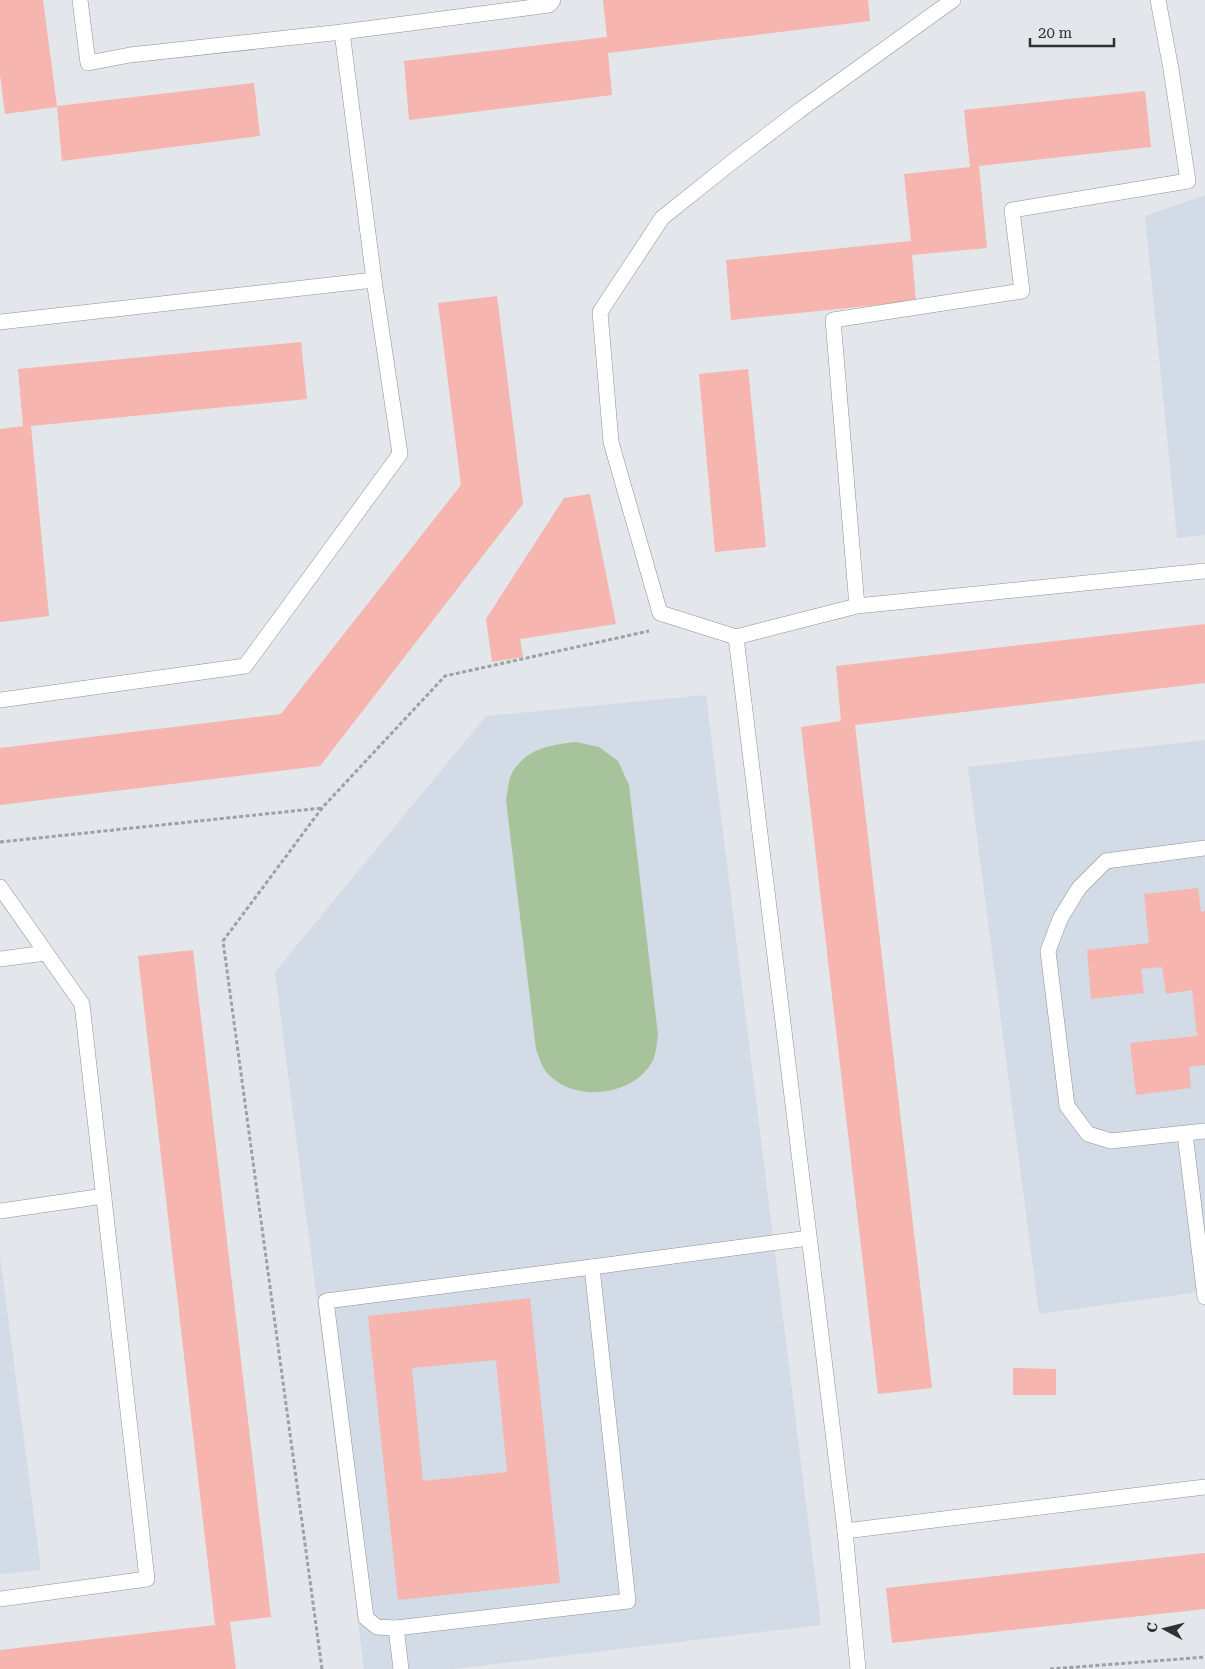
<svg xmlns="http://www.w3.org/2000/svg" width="1205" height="1669" viewBox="0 0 1205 1669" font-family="'Roboto Serif',serif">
  <rect width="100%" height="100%" fill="#e3e6eb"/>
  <!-- built -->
  <g fill="#d3dce6">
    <path d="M1205,195V535L1177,538L1145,216Z"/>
    <path d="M706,695L821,1625L454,1669H364L275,972L486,716Z"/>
    <path d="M1205,740V1291L1039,1314L968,767Z"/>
    <path d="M0,1256L41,1570L0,1574Z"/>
  </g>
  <!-- green -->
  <path fill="#a6c39b" d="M576,742L599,747L618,761L629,785L658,1035C657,1043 656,1055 652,1062C633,1096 575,1103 548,1074C542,1068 539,1057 536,1049L506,800C508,792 508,780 512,773C527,748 550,745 576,742Z"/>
  <!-- building -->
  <g fill="#f6b5ae" fill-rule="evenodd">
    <path d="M0,0H43L57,106L254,83L260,136L62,161L57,107L5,114L0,75Z"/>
    <path d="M603,0H868L870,21L608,53L612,95L409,120L404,61L607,37Z"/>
    <path d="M1145,91L1151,147L979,166L987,248L912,255L916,301L731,320L726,260L911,241L904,174L970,167L964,110Z"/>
    <path d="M497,296L523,504L320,766L0,805V748L281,714L461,485L438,303Z"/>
    <path d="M301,342L307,399L31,426L49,616L0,622V429L23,426L18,369Z"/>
    <path d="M748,369L766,547L715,552L699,374Z"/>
    <path d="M590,494L616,624L520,639L523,657L492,662L486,619L564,498Z"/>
    <path d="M1205,624V683L855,725L932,1388L878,1394L801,727L841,721L836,666Z"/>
    <path d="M1198,888L1201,912L1205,911V1065L1189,1067L1191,1088L1136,1095L1130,1043L1197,1036L1192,990L1166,994L1162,967L1141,969L1144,993L1091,999L1087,950L1149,943L1144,894Z"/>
    <path d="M193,950L271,1617L230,1622L236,1669H0V1650L215,1625L138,956Z"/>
    <path d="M530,1298L560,1583L398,1600L368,1316ZM496,1360L507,1472L423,1481L412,1368Z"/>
    <path d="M1013,1368L1056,1369V1395H1013Z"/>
    <path d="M1205,1553V1609L892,1643L886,1588Z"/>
  </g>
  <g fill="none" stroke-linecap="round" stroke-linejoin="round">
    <!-- service casing -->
    <g stroke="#8e9196" stroke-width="16">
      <g id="service">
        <path d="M80,0L88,63L130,55L342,32L549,5L553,0"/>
        <path d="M953,0L800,110L732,162L662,218L600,312L611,442L660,613L736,637L857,606L1205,571"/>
        <path d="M0,322L374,280"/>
        <path d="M857,606L833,320L1022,291L1012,210L1188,181L1171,69L1158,0"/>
        <path d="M736,637L845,1531L858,1669"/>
        <path d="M0,700L245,666L400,454L374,280L342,32"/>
        <path d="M1205,848L1106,861L1079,888L1060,919L1048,951L1067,1106L1088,1134L1111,1141L1205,1131"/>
        <path d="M0,887L82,1004L147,1579L0,1599"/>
        <path d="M0,959L46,953"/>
        <path d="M1185,1134L1205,1297"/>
        <path d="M0,1211L104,1196"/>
        <path d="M845,1531L1205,1487"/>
        <path d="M396,1628L377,1627L366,1618L326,1301L592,1267"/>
        <path d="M401,1669L396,1628L628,1601L592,1267L809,1238"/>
      </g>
    </g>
    <!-- path -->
    <g stroke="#9da0a4" stroke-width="3" stroke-dasharray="4 2.5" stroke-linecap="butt">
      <path d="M0,842L322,808"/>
      <path d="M322,1669L223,941L322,808L445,676L649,631"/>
      <path d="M1050,1669L1205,1657"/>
    </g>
    <!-- service -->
    <use href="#service" stroke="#fff" stroke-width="15"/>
  </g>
  <!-- north arrow -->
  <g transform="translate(1165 1629) rotate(277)" stroke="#e3e6eb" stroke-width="4" paint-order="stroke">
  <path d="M0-4L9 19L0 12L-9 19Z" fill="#2f3133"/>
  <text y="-8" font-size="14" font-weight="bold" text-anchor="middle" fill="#2f3133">С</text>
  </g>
  <!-- scale -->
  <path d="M1030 38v8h84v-8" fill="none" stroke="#2f3133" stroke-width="2.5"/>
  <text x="1038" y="38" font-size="15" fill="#2f3133" stroke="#e3e6eb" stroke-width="4" paint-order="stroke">20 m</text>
</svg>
